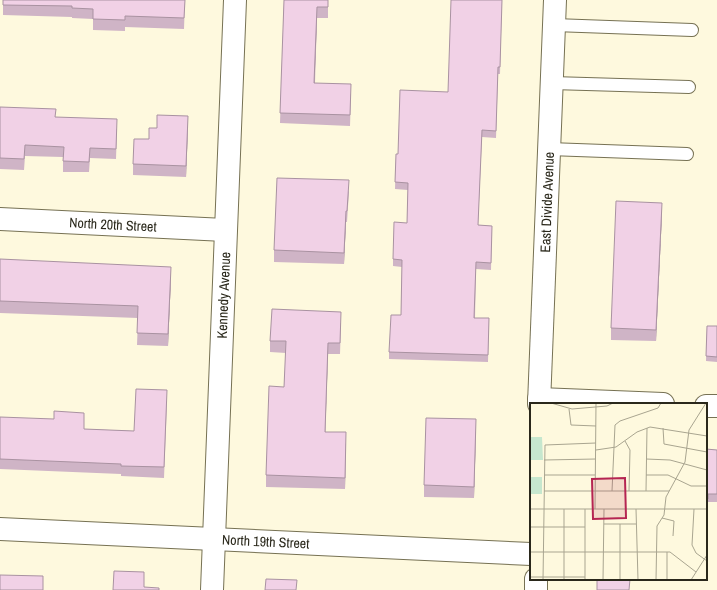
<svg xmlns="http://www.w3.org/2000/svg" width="717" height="590" viewBox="0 0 717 590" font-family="'Archivo Narrow',sans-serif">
  <rect width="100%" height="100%" fill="#fef9de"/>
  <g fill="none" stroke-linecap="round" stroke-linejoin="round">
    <!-- lane casing -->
    <g stroke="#767153" stroke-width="14">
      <g id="lane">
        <path d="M554,25L692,30"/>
        <path d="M552,83L689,87"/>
        <path d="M549,149L687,154"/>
      </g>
    </g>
    <!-- street casing -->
    <g stroke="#767153" stroke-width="24">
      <g id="street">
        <path id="s1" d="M0,219L225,230"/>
        <path d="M539,399L663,404"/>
        <path d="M706,406H717"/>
        <path id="s2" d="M212,590L235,0"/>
      </g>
    </g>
    <!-- secondary casing -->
    <g stroke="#767153" stroke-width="24">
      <g id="secondary">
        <path id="s3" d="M539,404L555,0"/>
        <path id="s4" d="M0,529L531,554"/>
        <path d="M536,590V579"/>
      </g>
    </g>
    <!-- lane -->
    <use href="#lane" stroke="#fff" stroke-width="12"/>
    <!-- street -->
    <use href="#street" stroke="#fff" stroke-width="22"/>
    <!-- secondary -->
    <use href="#secondary" stroke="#fff" stroke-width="22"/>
  </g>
  <!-- wall -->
  <g fill="#cfb4c6">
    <path d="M3,0H185L184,29L125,27V31L93,30V19L72,18V17L3,15Z"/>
    <path d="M284,0H328V18H317L315,83L351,94L350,126L280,123Z"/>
    <path d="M502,0L500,74H498L496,138L482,137L478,225L492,226L491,270L476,269L475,318H489L488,362L389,359V352L401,315L402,267L393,266V259L407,223L408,190L395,189L396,154H398L448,92Z"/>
    <path d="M0,107L56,117L117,129L116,159L90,158L89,172H63V157L25,156L24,170L0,169Z"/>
    <path d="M188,127L186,177L133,175V164L149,139L157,128Z"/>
    <path d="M349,191L347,222H346L344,264L274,262V250Z"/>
    <path d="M662,214L656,341L611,340V328Z"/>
    <path d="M0,259L171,278L168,346L137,345L138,318L0,313Z"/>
    <path d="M341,323L340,354H328L325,432L346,444L345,489L266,487V475L284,387L286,353L270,352V341Z"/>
    <path d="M707,326H717V362L706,361Z"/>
    <path d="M167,401L164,478L121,476V474L0,469V417L84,429L134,431Z"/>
    <path d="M476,431L474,498L424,497V485Z"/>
    <path d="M706,449L717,450V502H708V507H706Z"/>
  </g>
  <!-- shaded-wall -->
  <g fill="#a992a1">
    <path d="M317,7V18L314,93V83Z"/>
    <path d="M188,116V127L186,177V166Z"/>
    <path d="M662,203V214L656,341V330Z"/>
    <path d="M346,211V222L344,264V253Z"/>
    <path d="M171,267V278L168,346V334Z"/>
    <path d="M328,343V354L325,443V432Z"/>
    <path d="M476,419V431L474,498V487Z"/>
    <path d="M346,432V444L345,489V478Z"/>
  </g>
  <!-- building -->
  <g fill="#f1d1e6" stroke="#a992a1">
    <path d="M3,0H185L184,18L125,16V20L93,19V9L72,8V6L3,5Z"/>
    <path d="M284,0H328V7H317L314,83L351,84L350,115L280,113Z"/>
    <path d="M451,0H502L500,67H498L496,131L482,130L478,225L492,226L491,263L476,262L474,318H489L488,355L389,352L391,315H401L402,260L393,259L394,222L407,223L408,183L395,182L396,154H398L400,90L448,92Z"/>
    <path d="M0,107L56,109L55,117L117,119L116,149L90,148L89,162L63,161L64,147L25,145L24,159L0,158Z"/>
    <path d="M157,115L188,116L186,166L133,164L134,139H149V128H157Z"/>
    <path d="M277,178L349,180L347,211H346L344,253L274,250Z"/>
    <path d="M616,201L662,203L656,330L611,328Z"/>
    <path d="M0,259L171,267L168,334L137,333L138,306L0,301Z"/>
    <path d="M272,309L341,312L340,343H328L325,432H346L345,478L266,475L269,386L284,387L286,341H270Z"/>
    <path d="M707,326H717V357L706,356Z"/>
    <path d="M136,389L167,390L164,467L121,466V464L0,459V417L54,419V411L84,413V429L134,431Z"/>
    <path d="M426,418L476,419L474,487L424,485Z"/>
    <path d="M706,449L717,450V494H708V499H706Z"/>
    <path d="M114,571L144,572V587L159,588V590H113Z"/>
    <path d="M0,575L43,576V590H0Z"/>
    <path d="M266,579L297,580L296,590H265Z"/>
    <path d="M597,579H630L629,590H597Z"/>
  </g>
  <g text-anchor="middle" stroke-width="3" stroke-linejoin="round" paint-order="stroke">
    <!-- street labels -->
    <g font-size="14" fill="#2a281b" stroke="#fff">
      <text dy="5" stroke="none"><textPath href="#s3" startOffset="202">East Divide Avenue</textPath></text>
      <text dy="5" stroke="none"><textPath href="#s1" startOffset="113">North 20th Street</textPath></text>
      <text dy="5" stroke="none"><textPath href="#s2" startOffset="295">Kennedy Avenue</textPath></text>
      <text dy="5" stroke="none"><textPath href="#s4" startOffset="266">North 19th Street</textPath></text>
    </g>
  </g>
  <!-- overview -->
  <g transform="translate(530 403)">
    <rect width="177" height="177" fill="#fef9de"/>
    <path d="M0,34H12L13,57H0ZM0,74H12V91H0Z" fill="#c6e7ce"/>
    <path fill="none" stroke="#a9a590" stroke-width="1" d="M21,0L42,6L77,3L83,0M39,6L41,22L66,23M133,25L134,41L177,49M95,38L100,47L99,88M66,47L86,44L107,29L120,24L177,33M116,56L140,57L177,67M14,57L66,56M14,72H65M116,72H138L161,83H177M14,88H139M82,88L85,22L90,18L128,5L131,0M116,88L117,25M0,106H177M55,106V177M65,106L66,0M106,106L108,177M164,106L162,142L166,150L177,158M132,115L144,118L143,133M74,121H106M0,124H55M0,149H140L166,169M0,174H55M13,177L15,42L66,40M34,177V106M73,177L74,106M90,177V121M126,177L127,123L134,112L136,94L155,59L159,27L176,0M137,177V149M161,177L177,152"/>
    <path fill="#b52552" fill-opacity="0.15" stroke="#b52552" stroke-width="2" d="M95,75L96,115L63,116L62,76Z"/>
    <rect width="177" height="177" fill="none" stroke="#2a281b" stroke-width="2"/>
  </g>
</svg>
